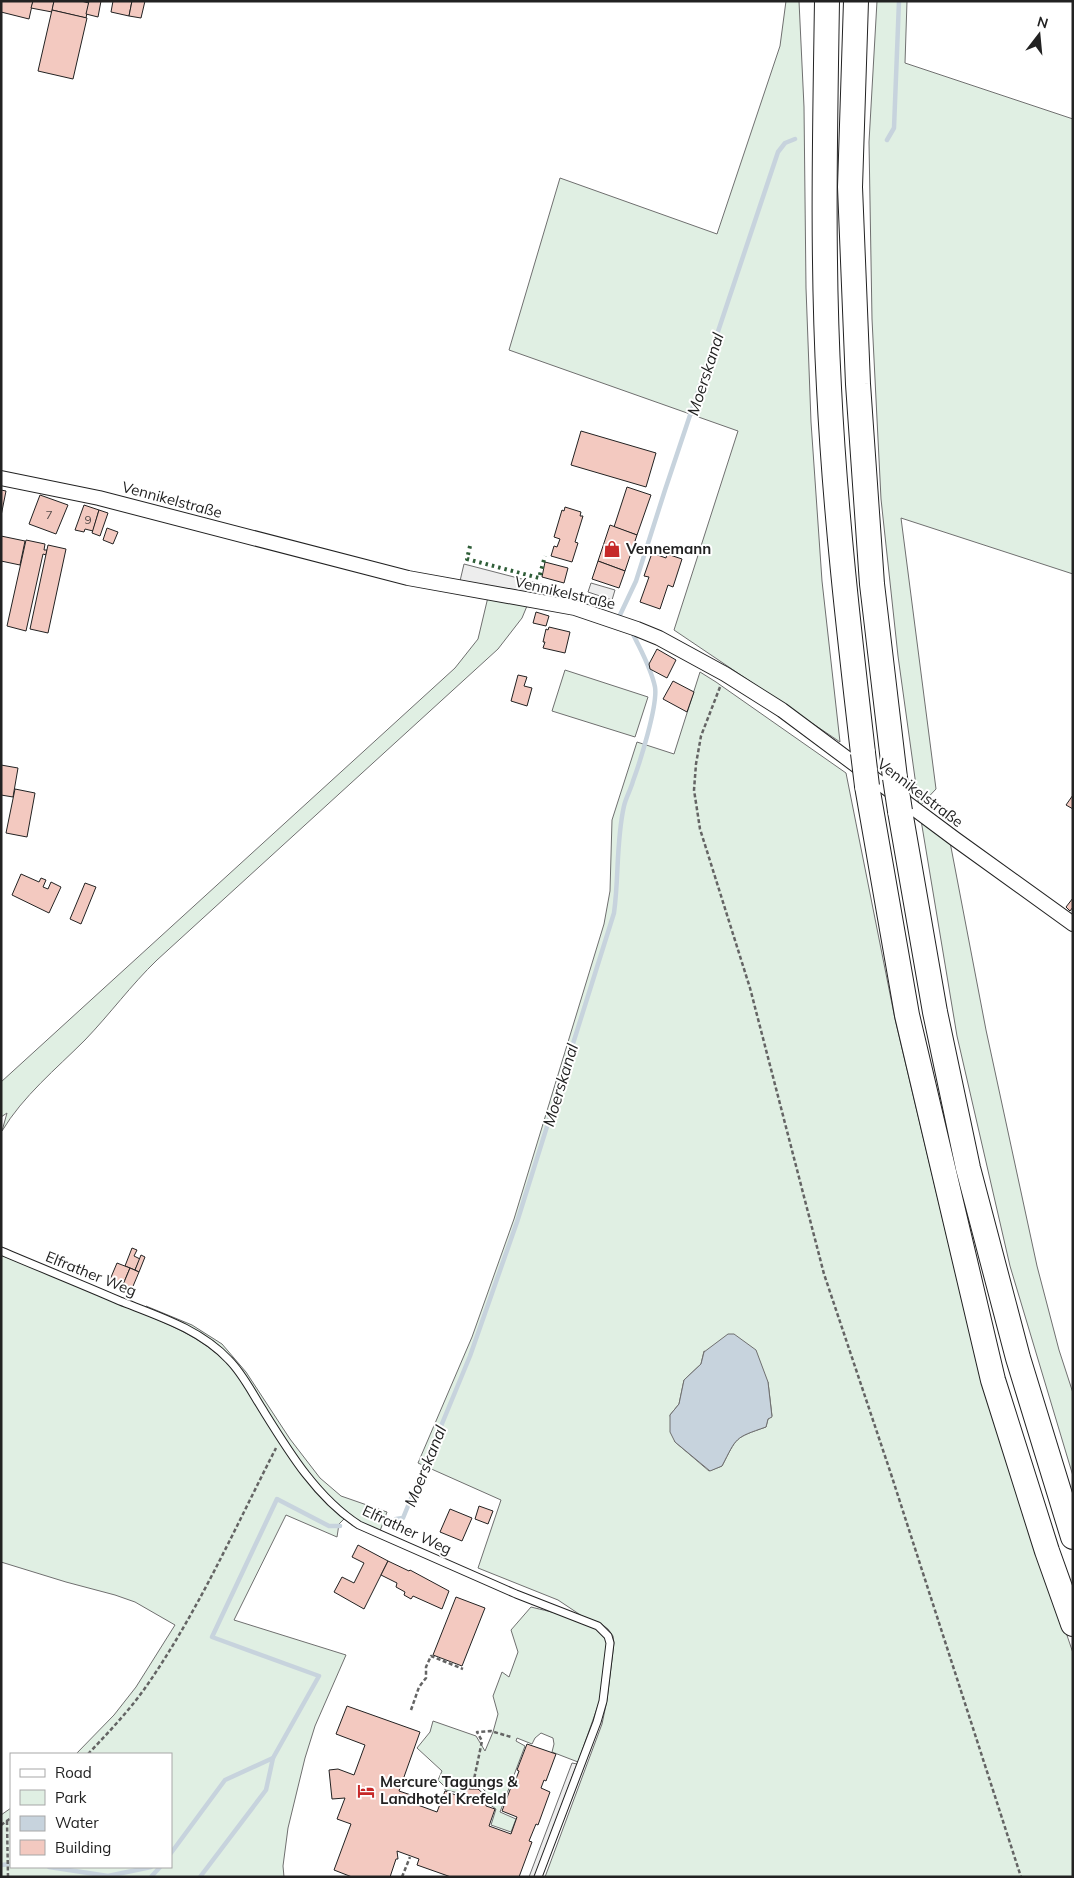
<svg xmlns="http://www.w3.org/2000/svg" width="1074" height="1878" viewBox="0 0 1074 1878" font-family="Mulish,sans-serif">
  <rect width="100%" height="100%" fill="#fff"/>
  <!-- green -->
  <g fill="#e0efe3" stroke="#6f6f6f" fill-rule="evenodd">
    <path d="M786,1H799L804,107L806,288L811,422L822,581L840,742L674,630L738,431L509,350L560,178L717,234L780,46Z"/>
    <path d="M877,1H907L905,63L1073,119V574L901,518L936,789L919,807L898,656L881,499L872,319L869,142Z"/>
    <path d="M488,597L527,606L522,618L498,649L157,960C131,985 110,1014 85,1040C56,1069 23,1096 2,1131L7,1113L1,1117V1082L455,668L478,639Z"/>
    <path d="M565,670L648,697L635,737L552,711Z"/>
    <path d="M700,672L716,682L846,773L895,1019L983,1388L1073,1653V1877H545L602,1724L607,1700L614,1643L613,1636L608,1629L600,1623L582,1616L558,1600L478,1568L501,1500L418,1463L472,1337L514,1219L604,924L610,891L612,820L637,742L674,754ZM704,1351L768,1382L772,1416L768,1419L766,1427C734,1438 737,1437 722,1466L709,1471L675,1442L670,1415L679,1404L684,1380L701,1364Z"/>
    <path d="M921,820L950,842L986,1030L1037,1266L1059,1350L1073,1393V1476L1010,1266L957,1036Z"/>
    <path d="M1,1255C39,1270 77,1286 114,1302C157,1320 204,1334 235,1372L303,1474L322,1499L344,1519L339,1524L337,1537L286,1515L234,1620L346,1655L315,1726L305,1758L288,1828L283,1866L284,1877H1V1815L11,1808V1867H171V1754H76L114,1715L136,1687L175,1625L135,1602L115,1595L66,1582L1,1562Z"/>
    <path d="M146,1306L192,1325L222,1344L246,1372L290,1439L320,1478L341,1496L387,1512L380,1531C370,1527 359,1522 350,1515C302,1477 266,1410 232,1359C207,1333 177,1322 145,1308Z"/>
    <path d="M531,1607C550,1612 602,1621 607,1642L600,1700L578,1762L552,1752L554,1744L553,1738L541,1733L535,1738L532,1744L517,1738L516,1741L525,1746L500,1812L516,1819L511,1832L491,1825L496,1809L489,1804C487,1783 474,1782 459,1793L445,1790V1787L438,1780L442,1771L417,1748L430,1732L433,1721L476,1736L485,1751L493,1732L498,1714L493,1696L502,1672L509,1677L518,1652L511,1630Z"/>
  </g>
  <!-- parking -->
  <g fill="#ededed" stroke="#6f6f6f">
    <path d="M464,564L564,590L561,600L460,581Z"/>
    <path d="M591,583L615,590L612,600L588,592Z"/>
    <path d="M572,1763L577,1764L535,1877H529Z"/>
  </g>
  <!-- water -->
  <path fill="#c7d3dd" stroke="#6f6f6f" d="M728,1334H734L756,1350L768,1382L772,1417L768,1419L766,1427C734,1438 737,1437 722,1466L710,1471L675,1442L670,1432V1415L679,1404L684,1380L701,1364L704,1352Z"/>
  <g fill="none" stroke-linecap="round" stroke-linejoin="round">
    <!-- stream -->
    <g stroke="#c7d3dd" stroke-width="4.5">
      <path d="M887,140L894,128L899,1"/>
      <path d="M620,615L636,581L665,490L778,152L785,143L795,139"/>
      <path d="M396,1519L403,1518L470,1356L517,1222L614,913C619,877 616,841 624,806C626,797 631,789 633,781C640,762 658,705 655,687C651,668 641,651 633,634"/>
      <path d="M171,1853L225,1780L273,1758L319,1676L212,1637L277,1499L329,1526H340"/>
      <path d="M1,1865L11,1864"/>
      <path d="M49,1867L108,1876L151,1867"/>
      <path d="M151,1877L160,1867"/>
      <path d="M200,1877L266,1790L273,1758"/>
    </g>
  </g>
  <!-- building -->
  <g fill="#f3c9c0" stroke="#222">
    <path d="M1,1H33L29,19L1,12Z"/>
    <path d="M33,1H54L52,12L31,8Z"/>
    <path d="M54,1H81L89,3L86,18L52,10Z"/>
    <path d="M89,1H101L98,17L86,14Z"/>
    <path d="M113,1H132L129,16L111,12Z"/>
    <path d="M132,1H145L141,18L129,16Z"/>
    <path d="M52,10L87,18L73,79L38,71Z"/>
    <path d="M581,431L656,453L646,487L571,465Z"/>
    <path d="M627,487L651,495L637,535L614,527Z"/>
    <path d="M1,490L6,491L1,516Z"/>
    <path d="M40,495L68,505L56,534L29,524Z"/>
    <path d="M84,505L99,510L93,531L85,529L84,532L75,530Z"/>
    <path d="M565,507L581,512L580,516H583L575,542L578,543L572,562L551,556L554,546L557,547L560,539L554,537L562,510L564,511Z"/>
    <path d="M99,510L108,513L100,536L92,533Z"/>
    <path d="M610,525L637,535L625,571L598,561Z"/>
    <path d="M107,528L118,532L113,544L103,540Z"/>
    <path d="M1,536L25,541L20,565L1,561Z"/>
    <path d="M26,540L45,544L44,550H47L46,555L43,554L26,631L7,626Z"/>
    <path d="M48,545L66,549L48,633L30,629Z"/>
    <path d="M652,553L666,558L667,554L682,559L673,587L668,585L660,609L640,602L649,577L644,576Z"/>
    <path d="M598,561L625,571L619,588L592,579Z"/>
    <path d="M545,562L568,568L564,583L542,577Z"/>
    <path d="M536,612L549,616L546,626L533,623Z"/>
    <path d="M549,627L570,632L565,653L543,648L545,642H543L546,629L548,630Z"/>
    <path d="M657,649L676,660L667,678L650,669L649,664Z"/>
    <path d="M518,675L527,677L524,686L532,688L527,706L511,701Z"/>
    <path d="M673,681L694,692L687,712L663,699Z"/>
    <path d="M1,765L18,768L13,797L1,795Z"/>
    <path d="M15,789L35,793L27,837L6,833Z"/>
    <path d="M1073,795V809L1066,805Z"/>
    <path d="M21,874L39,882L41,878L46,880L43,887L48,889L51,882L61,887L49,913L12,895Z"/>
    <path d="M85,883L96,887L81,924L70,919Z"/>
    <path d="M1073,898V907L1070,911L1066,907Z"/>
    <path d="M132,1248L137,1250L134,1256L140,1259L135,1270L125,1266Z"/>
    <path d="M141,1255L145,1257L139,1272L135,1270Z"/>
    <path d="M117,1263L130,1268L122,1287L109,1282Z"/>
    <path d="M130,1268L139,1272L131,1291L122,1287Z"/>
    <path d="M479,1506L493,1511L488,1524L475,1519Z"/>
    <path d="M450,1509L472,1518L462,1541L440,1532Z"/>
    <path d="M358,1545L388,1561L364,1609L334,1592L342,1577L354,1583L364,1563L352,1557Z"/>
    <path d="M388,1561L409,1571L410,1570L449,1591L442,1609L413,1596L411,1599L404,1595L405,1592L396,1587L397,1583L381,1575Z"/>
    <path d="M456,1597L485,1608L462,1666L433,1655Z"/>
    <path d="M347,1706L420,1732L399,1791L420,1798L415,1804L437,1812L445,1791L461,1797L468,1789H478L486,1796V1806L495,1809L489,1826L511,1834L517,1817L502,1811L514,1779H516L519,1771L517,1770L527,1744L556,1754L546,1781L544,1780L541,1788L550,1792L538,1825L536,1824L529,1841L532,1842L519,1877H451L417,1865L419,1859L397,1851L398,1859H396L390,1877H352L334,1870L351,1824L337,1819L345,1798L332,1799L329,1770L338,1769L354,1775L365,1745L336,1734Z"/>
  </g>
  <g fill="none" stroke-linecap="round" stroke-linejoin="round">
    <!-- service casing -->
    <g stroke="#222" stroke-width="9">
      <path id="service" d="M1,1251C41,1268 81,1284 120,1301C158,1316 200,1329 229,1360C243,1374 252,1393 263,1410C289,1452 317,1498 359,1525L516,1594L598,1626L608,1636L610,1643L603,1701L597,1722L538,1877"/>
    </g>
    <!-- minor casing -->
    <g stroke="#222" stroke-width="16">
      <path id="minor" d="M1,478L99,498L408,578L575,608L637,629L659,638L725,674L782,710L955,839L1073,924"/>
    </g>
    <!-- motorway casing -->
    <g stroke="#222" stroke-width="26">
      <g id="motorway">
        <path d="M827,1C825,130 822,259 829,388C835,510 849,632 863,753"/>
        <path d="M856,1L850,187L858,384L872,584L895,778"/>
        <path d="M867,786L907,1015L993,1380L1047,1551L1073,1624"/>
        <path d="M900,811L935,1012L968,1168L1018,1358L1073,1537"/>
      </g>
    </g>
    <!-- path -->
    <g stroke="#646464" stroke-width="2.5" stroke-dasharray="4 2.5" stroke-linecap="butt">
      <path d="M720,687L701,736L696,764L694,790L700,829L750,988L824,1274L891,1474L1021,1877"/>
      <path d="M411,1710L419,1687L426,1678V1667L431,1656L463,1669"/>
      <path d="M88,1754C107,1734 126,1714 143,1691C196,1616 234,1530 276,1448"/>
      <path d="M473,1784L482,1741L477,1732L491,1731L511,1737"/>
      <path d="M7,1821L8,1877"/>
      <path d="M1,1825L11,1818"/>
      <path d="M402,1877L410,1857"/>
    </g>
    <!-- service -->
    <use href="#service" stroke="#fff" stroke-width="7"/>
    <!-- minor -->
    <use href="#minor" stroke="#fff" stroke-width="14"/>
    <!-- motorway -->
    <use href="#motorway" stroke="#fff" stroke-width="24"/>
    <!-- motorway-bridge casing -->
    <g stroke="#222" stroke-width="26" stroke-linecap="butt">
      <g id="motorway-bridge">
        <path d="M863,753L867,786"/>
        <path d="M895,778L900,811"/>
      </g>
    </g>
    <!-- motorway-bridge -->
    <use href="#motorway-bridge" stroke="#fff" stroke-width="24"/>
    <!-- hedge -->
    <path stroke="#2f5e38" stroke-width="4" stroke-dasharray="2.5 4" stroke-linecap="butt" d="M470,546L467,559L539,578L545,556"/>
  </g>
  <!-- icons -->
  <defs>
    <g id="shop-bare" transform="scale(1.35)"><path d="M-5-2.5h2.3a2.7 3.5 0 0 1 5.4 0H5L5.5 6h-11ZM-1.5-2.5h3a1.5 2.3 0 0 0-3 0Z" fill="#c62828" stroke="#fff" stroke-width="2.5" paint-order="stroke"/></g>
    <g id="hotel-bare" transform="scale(1.35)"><path d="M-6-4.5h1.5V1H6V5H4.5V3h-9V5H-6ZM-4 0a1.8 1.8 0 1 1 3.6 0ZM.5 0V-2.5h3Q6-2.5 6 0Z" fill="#c62828" stroke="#fff" stroke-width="2.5" paint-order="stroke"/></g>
  </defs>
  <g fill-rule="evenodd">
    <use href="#shop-bare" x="612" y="549"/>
    <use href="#hotel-bare" x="366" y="1791"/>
  </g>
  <g text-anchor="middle" stroke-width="4" stroke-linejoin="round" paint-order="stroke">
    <!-- number labels -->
    <g font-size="12" fill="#564c4a">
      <text x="49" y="519">7</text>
      <text x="88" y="524">9</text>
    </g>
    <!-- street labels -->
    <g font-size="15" fill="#222" stroke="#fff">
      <text transform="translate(172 500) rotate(15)" y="5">Vennikelstraße</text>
      <text transform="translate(565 593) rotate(13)" y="5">Vennikelstraße</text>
      <text transform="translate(920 793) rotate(37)" y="5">Vennikelstraße</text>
      <text transform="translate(91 1274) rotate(22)" y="5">Elfrather Weg</text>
      <text transform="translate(407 1530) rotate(25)" y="5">Elfrather Weg</text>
    </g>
    <!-- poi labels -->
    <g font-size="15" font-weight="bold" fill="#222" stroke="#fff" text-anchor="start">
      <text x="626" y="554">Vennemann</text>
      <text x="380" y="1787">Mercure Tagungs &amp;<tspan x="380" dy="17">Landhotel Krefeld</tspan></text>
    </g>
    <!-- water labels -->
    <g font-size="16" font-style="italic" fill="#222" stroke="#fff">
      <text transform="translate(705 374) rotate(-72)" y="6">Moerskanal</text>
      <text transform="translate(560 1085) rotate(-73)" y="6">Moerskanal</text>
      <text transform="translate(425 1466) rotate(-68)" y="6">Moerskanal</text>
    </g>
  </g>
  <!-- border -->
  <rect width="1074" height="1878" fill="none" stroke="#222222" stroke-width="5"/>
  <!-- legend -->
  <rect x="10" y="1753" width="162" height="115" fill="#ffffff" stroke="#a7a7a7"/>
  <rect x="20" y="1769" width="25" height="8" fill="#ffffff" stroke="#a7a7a7"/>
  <text x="55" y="1778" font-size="15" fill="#222222">Road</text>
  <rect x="20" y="1790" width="25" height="15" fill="#e0efe3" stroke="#a7a7a7"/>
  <text x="55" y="1803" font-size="15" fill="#222222">Park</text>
  <rect x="20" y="1816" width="25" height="15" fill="#c7d3dd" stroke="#a7a7a7"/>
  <text x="55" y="1828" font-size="15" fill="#222222">Water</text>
  <rect x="20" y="1840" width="25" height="15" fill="#f3c9c0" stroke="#a7a7a7"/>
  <text x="55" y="1853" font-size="15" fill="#222222">Building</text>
  <!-- north arrow -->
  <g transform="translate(1039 35) rotate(16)" stroke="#ffffff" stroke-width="4" paint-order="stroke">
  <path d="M0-4L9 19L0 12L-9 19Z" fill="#222222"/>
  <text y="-8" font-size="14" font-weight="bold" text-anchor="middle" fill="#222222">N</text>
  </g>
</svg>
